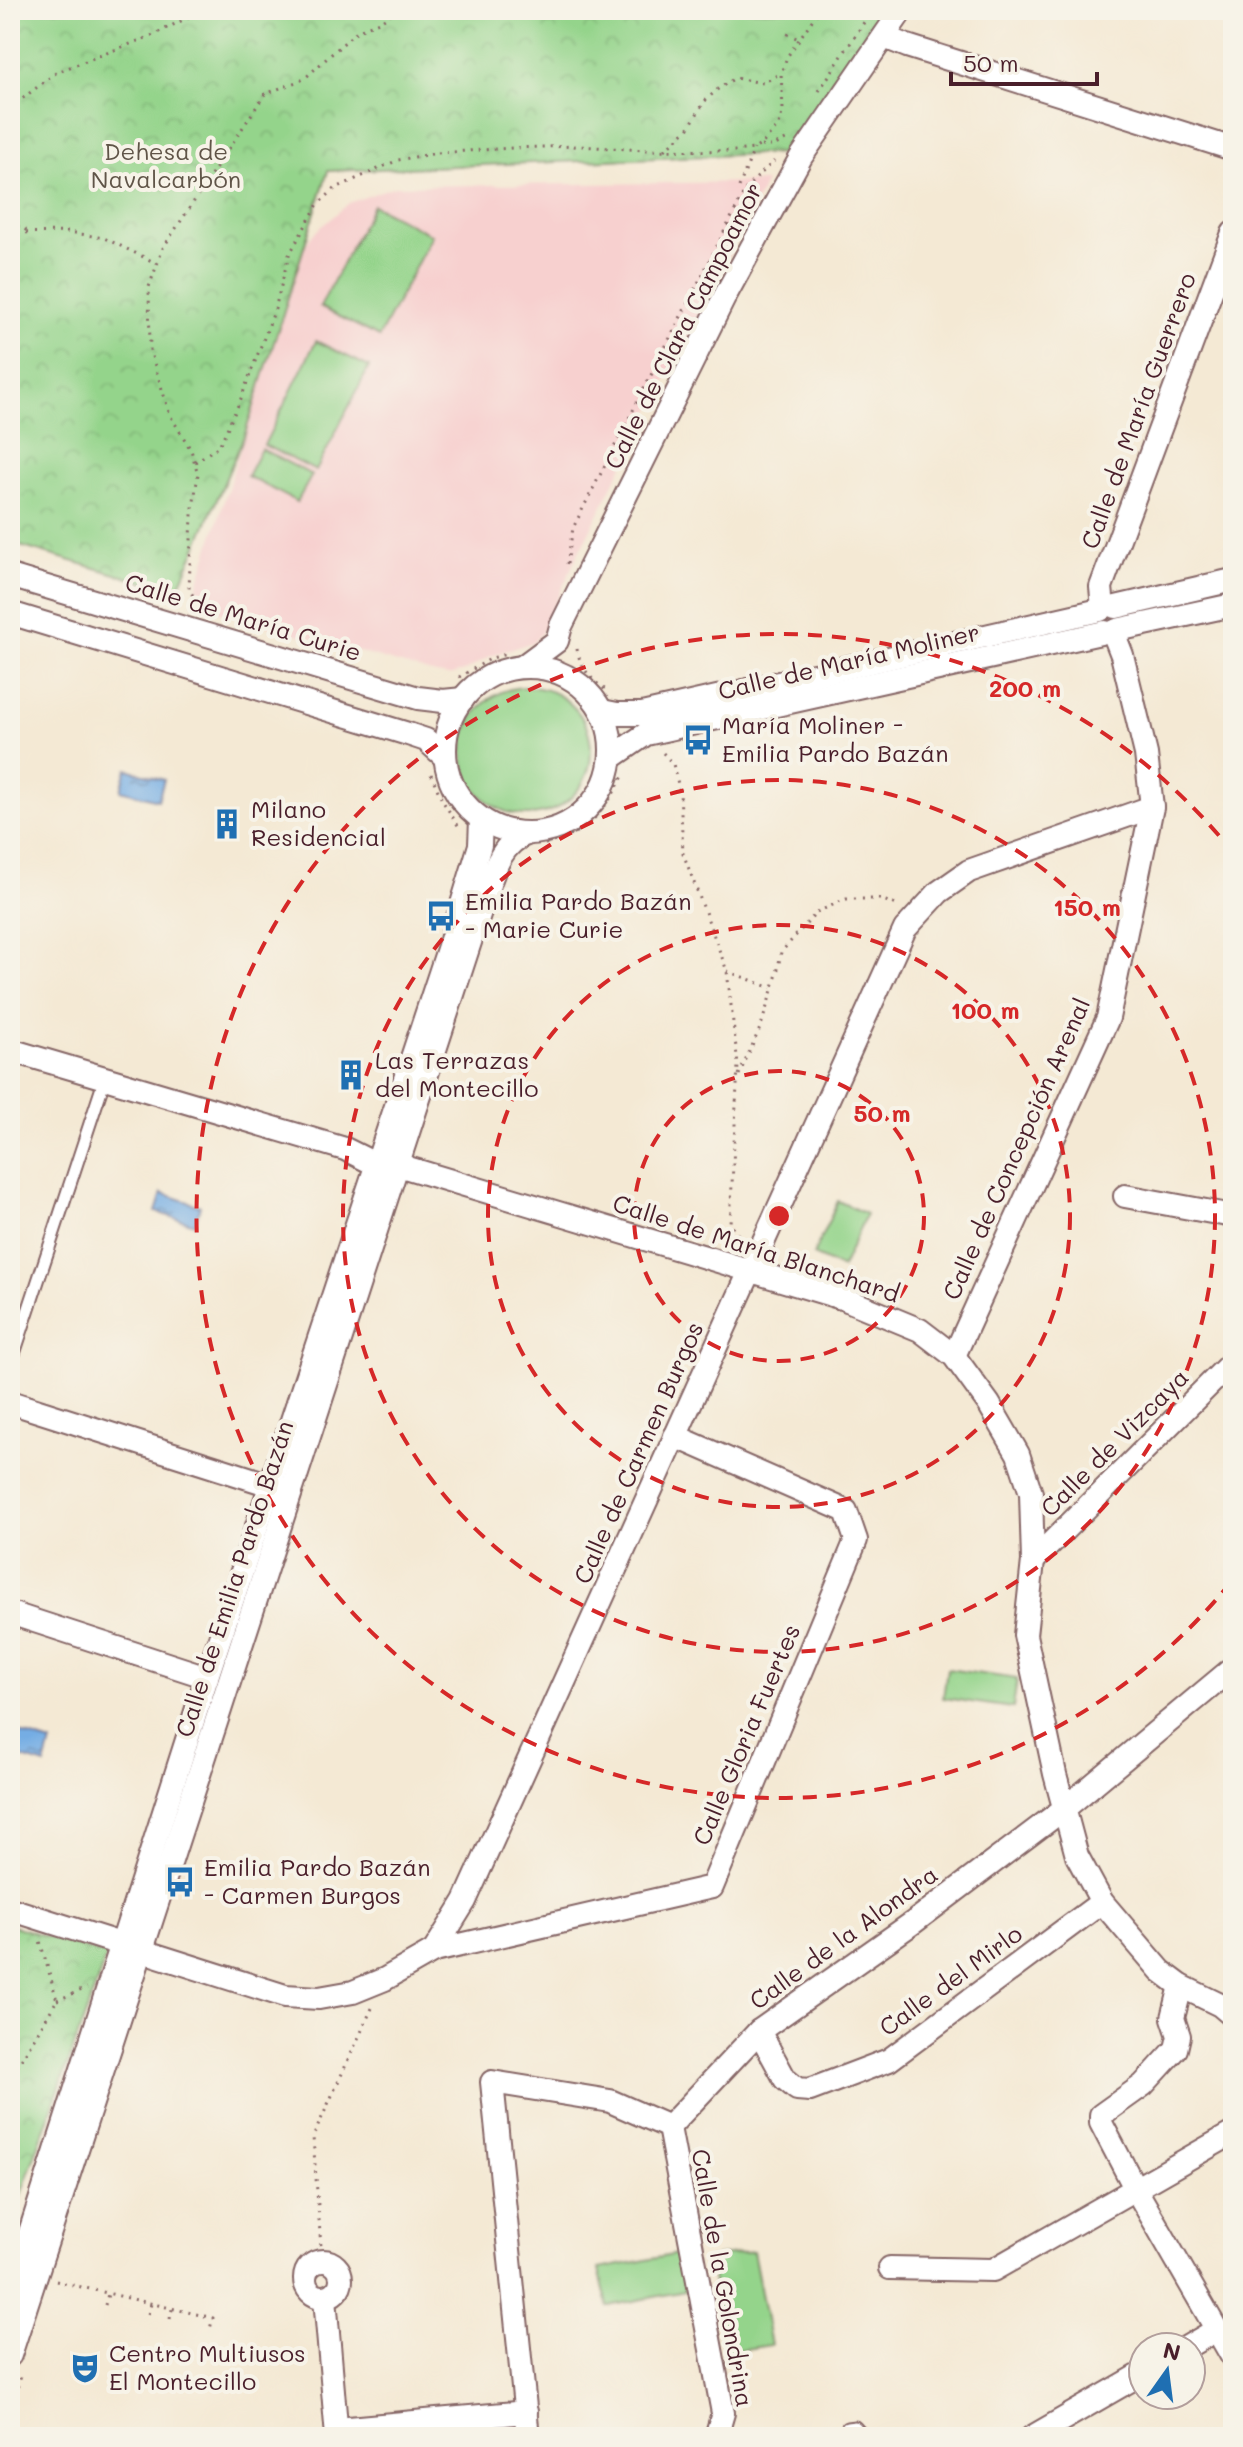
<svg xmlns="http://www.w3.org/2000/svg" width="1243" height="2447" viewBox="0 0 1243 2447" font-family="Mali,sans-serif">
  <defs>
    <pattern id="park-crowns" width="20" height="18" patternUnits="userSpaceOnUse" patternTransform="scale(2)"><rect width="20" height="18" fill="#94d48b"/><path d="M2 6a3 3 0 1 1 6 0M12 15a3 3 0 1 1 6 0" fill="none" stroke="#81b678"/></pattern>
    <pattern id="water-ripples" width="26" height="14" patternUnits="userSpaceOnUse" patternTransform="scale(2)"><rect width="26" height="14" fill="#75ade4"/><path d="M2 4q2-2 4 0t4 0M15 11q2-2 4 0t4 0" fill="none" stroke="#628cb9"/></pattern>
  </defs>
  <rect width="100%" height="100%" fill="#f7f3e8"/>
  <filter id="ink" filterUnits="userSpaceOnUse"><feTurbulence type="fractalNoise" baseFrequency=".0125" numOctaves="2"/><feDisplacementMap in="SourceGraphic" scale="16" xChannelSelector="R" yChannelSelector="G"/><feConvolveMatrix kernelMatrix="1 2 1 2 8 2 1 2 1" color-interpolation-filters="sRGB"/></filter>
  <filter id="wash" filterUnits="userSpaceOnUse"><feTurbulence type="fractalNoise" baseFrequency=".006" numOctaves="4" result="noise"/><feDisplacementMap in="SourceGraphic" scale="32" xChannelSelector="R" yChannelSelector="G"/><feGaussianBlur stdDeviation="1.8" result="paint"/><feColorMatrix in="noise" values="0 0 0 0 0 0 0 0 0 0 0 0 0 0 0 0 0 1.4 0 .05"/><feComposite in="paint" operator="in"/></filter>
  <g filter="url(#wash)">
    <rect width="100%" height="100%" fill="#f4e9d4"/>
    <!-- built -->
    <path fill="#f7d0cf" d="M766,182L576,558L542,632L533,642L490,656L467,670L449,676L436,674L192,604L302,250L314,233L349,203L395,186Z"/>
    <!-- green -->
    <g fill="#94d48b" stroke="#6f7a5b" stroke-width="2">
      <path d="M373,205L432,235L379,337L320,307Z"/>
      <path d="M316,341L369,367L316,471L264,445Z"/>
      <path d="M261,449L312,475L297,502L247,476Z"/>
      <circle cx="527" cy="751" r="64"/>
      <path d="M838,1201L866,1214L842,1268L813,1255Z"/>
      <path d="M947,1669L1017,1679L1013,1708L943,1698Z"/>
      <path d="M753,2251L771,2345L725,2352L710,2258Z"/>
      <path d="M678,2254L685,2291L608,2306L599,2269Z"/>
    </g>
    <!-- park -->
    <g fill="url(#park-crowns)" stroke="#6f7a5b" stroke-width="2">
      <path d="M10,10H881L785,153L328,171L245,434L177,592L10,543Z"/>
      <path d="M10,1925L107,1955L10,2225Z"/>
    </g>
    <!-- water -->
    <g fill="url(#water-ripples)" stroke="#606688" stroke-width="2">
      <path d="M127,769L164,780L158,800L121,790Z"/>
      <path d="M162,1193L200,1206L195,1224L156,1212Z"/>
      <path d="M10,1730L51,1743L45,1765L10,1754Z"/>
    </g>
  </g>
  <g filter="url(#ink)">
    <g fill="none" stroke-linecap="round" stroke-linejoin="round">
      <!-- lane casing -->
      <g stroke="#866666" stroke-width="15">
        <g id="lane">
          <path d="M10,1366L105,1078"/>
          <path d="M847,2428L855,2427L864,2437"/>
        </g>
      </g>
      <!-- street casing -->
      <g stroke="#866666" stroke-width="26">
        <g id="street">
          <path d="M884,37L907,46L1233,149"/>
          <path d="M10,576L418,698L443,701L463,699"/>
          <path d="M1116,607L1233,580"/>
          <path d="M1103,608L1101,587L1233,233"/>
          <path d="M10,613L408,734L426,740L445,757"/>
          <path d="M1117,630L1233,605"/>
          <path d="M522,667L557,641L561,626L725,296L801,157L902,10"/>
          <circle cx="528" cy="750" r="83"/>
          <path d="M602,711L617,714H642L1100,610"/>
          <path d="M611,758L646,734L1105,632"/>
          <path d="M10,1050L345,1149L375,1164L381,1176"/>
          <path d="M398,1165L845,1299L920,1330L954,1356L989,1404L1018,1454L1031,1493L1033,1561L1025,1635L1055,1774L1077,1856L1102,1902L1161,1971L1181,1986L1220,2005L1233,2016"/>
          <path d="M1125,1196L1233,1216"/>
          <path d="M954,1356L1108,1018L1152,807L1146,754L1122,655L1113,632"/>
          <path d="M10,1402L283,1489"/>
          <path d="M1033,1561L1233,1361"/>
          <path d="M10,1613L207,1677"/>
          <path d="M10,1909L285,1996L319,1998L353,1992L385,1979L434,1951L465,1901L905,929L939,892L969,871L1152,807"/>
          <path d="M434,1951L712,1887L856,1540L846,1511L675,1436"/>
          <path d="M1181,1986L1173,2018L1179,2036L1176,2049L1143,2085L1101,2115V2123L1135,2188L1233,2358"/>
          <path d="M759,2031L785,2079L797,2089L810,2090L889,2060L1102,1902"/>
          <path d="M669,2127L759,2031L914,1922L1065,1808L1233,1668"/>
          <path d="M669,2127L723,2413L716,2437"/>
          <circle cx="323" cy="2279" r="18"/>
          <path d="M890,2268L993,2270L1233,2133"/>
          <path d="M10,2295L207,1677L451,940L480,845L481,819"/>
          <path d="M325,2298L337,2437"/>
          <path d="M1187,2347L1216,2330"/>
          <path d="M10,2355L484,899C493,873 500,842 529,833"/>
          <path d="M337,2429L526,2412"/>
          <path d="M528,2437L492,2082L610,2101L669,2127"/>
          <path d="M1032,2437L1143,2373"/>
        </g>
      </g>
      <!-- path -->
      <g stroke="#866666" stroke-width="3" stroke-dasharray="2 6" stroke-linecap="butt">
        <path d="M787,34L799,39"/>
        <path d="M819,91L872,10"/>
        <path d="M10,108L57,72L151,36L187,18L195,10"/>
        <path d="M761,146H773L788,139"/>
        <path d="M665,150L688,129L705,101L718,89L735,78L763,83L781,73"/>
        <path d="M739,187L754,149"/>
        <path d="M10,223L28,231"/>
        <path d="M10,233L69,232L104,238L156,263"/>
        <path d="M195,462L219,446L240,401L275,309L289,255L318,204L336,188L398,160L437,153L512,148L579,146L644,150L735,151L754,149L762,144L779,125L783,109L781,73L787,57L819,10"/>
        <path d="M567,564L573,528L747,187L774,161"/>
        <path d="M201,609L189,589L192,515L198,474L191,450L170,415L150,350L149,287L163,248L265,94L304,79L358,30L379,22L396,10"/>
        <path d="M577,649C580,667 591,680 606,690"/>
        <path d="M557,665L576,674L596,692"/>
        <path d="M459,677L492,658L506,654"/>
        <path d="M470,679L483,671L503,663"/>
        <path d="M663,753L673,764L680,792L683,853L727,971L738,1065L730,1224L741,1239"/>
        <path d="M431,774L442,800L459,827"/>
        <path d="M440,775L449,797L462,813"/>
        <path d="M551,837C580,828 601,807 612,779"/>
        <path d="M545,844C586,834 604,813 623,776"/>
        <path d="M727,971L772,988"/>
        <path d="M739,1075L761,1026L777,974L781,952L817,912L846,899H880L897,905"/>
        <path d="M57,2000L87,1988"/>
        <path d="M10,2070L17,2067L57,2000L40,1941"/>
        <path d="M322,2261L313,2137L373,2006"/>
        <path d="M56,2281L213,2318L210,2329"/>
        <path d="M105,2305L108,2294"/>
        <path d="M148,2314L151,2304"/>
        <path d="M170,2319L172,2309"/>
        <path d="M10,2396L17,2376"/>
        <path d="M10,2410L22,2373"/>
      </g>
      <!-- lane -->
      <use href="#lane" stroke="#fff" stroke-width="11"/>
      <!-- street -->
      <use href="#street" stroke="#fff" stroke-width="22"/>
    </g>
  </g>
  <!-- distance rings -->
  <g fill="none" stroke="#d62828" stroke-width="4" stroke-dasharray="14 10">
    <circle cx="779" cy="1216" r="145"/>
    <circle cx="779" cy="1216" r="291"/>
    <circle cx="779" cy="1216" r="436"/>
    <path d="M1231 1582A582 582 0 1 1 1231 850"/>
  </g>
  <!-- icons -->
  <defs>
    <g id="bus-bare" transform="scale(2.4)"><path d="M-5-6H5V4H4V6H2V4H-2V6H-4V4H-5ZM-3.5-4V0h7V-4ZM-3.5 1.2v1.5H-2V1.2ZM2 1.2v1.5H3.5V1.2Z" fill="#1f6fb2" stroke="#f7f3e8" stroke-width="2.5" paint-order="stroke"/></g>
    <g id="building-bare" transform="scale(2.4)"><path d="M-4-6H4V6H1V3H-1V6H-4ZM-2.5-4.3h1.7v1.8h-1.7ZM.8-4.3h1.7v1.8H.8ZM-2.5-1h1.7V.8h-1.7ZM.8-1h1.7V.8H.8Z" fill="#1f6fb2" stroke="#f7f3e8" stroke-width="2.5" paint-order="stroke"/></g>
    <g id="theatre-bare" transform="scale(2.4)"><path d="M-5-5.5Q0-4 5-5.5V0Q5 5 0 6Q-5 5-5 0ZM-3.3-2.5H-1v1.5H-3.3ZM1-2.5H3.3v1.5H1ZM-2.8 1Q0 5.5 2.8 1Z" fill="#1f6fb2" stroke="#f7f3e8" stroke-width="2.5" paint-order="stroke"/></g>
  </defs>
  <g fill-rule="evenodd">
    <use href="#bus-bare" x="698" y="740"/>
    <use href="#building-bare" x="227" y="824"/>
    <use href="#bus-bare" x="441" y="916"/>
    <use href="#building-bare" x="351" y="1075"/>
    <use href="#bus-bare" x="180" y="1882"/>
    <use href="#theatre-bare" x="85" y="2368"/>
  </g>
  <g text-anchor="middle" stroke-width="8" stroke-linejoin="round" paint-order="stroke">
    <!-- park labels -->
    <g font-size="24" fill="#605548" stroke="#f7f3e8">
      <text x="166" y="160">Dehesa de<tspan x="166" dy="28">Navalcarbón</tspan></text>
    </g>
    <!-- street labels -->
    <g font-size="24" fill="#4a1f2b" stroke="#f7f3e8">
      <text transform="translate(684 326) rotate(-63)" y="8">Calle de Clara Campoamor</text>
      <text transform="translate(1139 411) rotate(-70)" y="8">Calle de María Guerrero</text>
      <text transform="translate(243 618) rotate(17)" y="8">Calle de María Curie</text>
      <text transform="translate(849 662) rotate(-13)" y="8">Calle de María Moliner</text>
      <text transform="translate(1017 1149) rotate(-66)" y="8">Calle de Concepción Arenal</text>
      <text transform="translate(756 1249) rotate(18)" y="8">Calle de María Blanchard</text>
      <text transform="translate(1115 1443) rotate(-45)" y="8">Calle de Vizcaya</text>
      <text transform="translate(639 1453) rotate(-66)" y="8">Calle de Carmen Burgos</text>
      <text transform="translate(235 1579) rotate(-72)" y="8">Calle de Emilia Pardo Bazán</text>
      <text transform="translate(747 1735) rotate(-67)" y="8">Calle Gloria Fuertes</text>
      <text transform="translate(844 1938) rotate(-36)" y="8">Calle de la Alondra</text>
      <text transform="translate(951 1981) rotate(-36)" y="8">Calle del Mirlo</text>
      <text transform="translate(722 2278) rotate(80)" y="8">Calle de la Golondrina</text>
    </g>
    <!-- poi labels -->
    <g font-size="24" fill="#4a1f2b" stroke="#f7f3e8" text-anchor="start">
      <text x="722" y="734">María Moliner -<tspan x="722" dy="28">Emilia Pardo Bazán</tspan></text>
      <text x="251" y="818">Milano<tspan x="251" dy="28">Residencial</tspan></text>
      <text x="465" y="910">Emilia Pardo Bazán<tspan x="465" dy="28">- Marie Curie</tspan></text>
      <text x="375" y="1069">Las Terrazas<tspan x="375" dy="28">del Montecillo</tspan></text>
      <text x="204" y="1876">Emilia Pardo Bazán<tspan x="204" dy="28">- Carmen Burgos</tspan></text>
      <text x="109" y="2362">Centro Multiusos<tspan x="109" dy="28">El Montecillo</tspan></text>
    </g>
  </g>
  <circle cx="779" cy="1216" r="12" fill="#d62828" stroke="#f7f3e8" stroke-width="4"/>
  <g font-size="24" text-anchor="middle" font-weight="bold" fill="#d62828" stroke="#f7f3e8" stroke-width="8" stroke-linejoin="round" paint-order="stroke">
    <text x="1025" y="697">200 m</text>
    <text x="1087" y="916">150 m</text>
    <text x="985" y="1019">100 m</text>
    <text x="882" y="1122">50 m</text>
  </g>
  <!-- margin -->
  <rect width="1243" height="2447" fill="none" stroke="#f7f3e8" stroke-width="40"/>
  <!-- north arrow -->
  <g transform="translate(1167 2371) rotate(14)"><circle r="38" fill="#f7f3e8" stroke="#b29e9c" stroke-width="2"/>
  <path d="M0-6L14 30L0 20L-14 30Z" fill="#1f6fb2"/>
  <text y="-12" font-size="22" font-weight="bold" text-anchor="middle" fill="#4a1f2b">N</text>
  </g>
  <!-- scale -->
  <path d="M951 72v12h146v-12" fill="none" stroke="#4a1f2b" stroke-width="4"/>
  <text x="963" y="72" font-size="24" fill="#4a1f2b" stroke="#f7f3e8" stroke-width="6" paint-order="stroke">50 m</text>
</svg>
